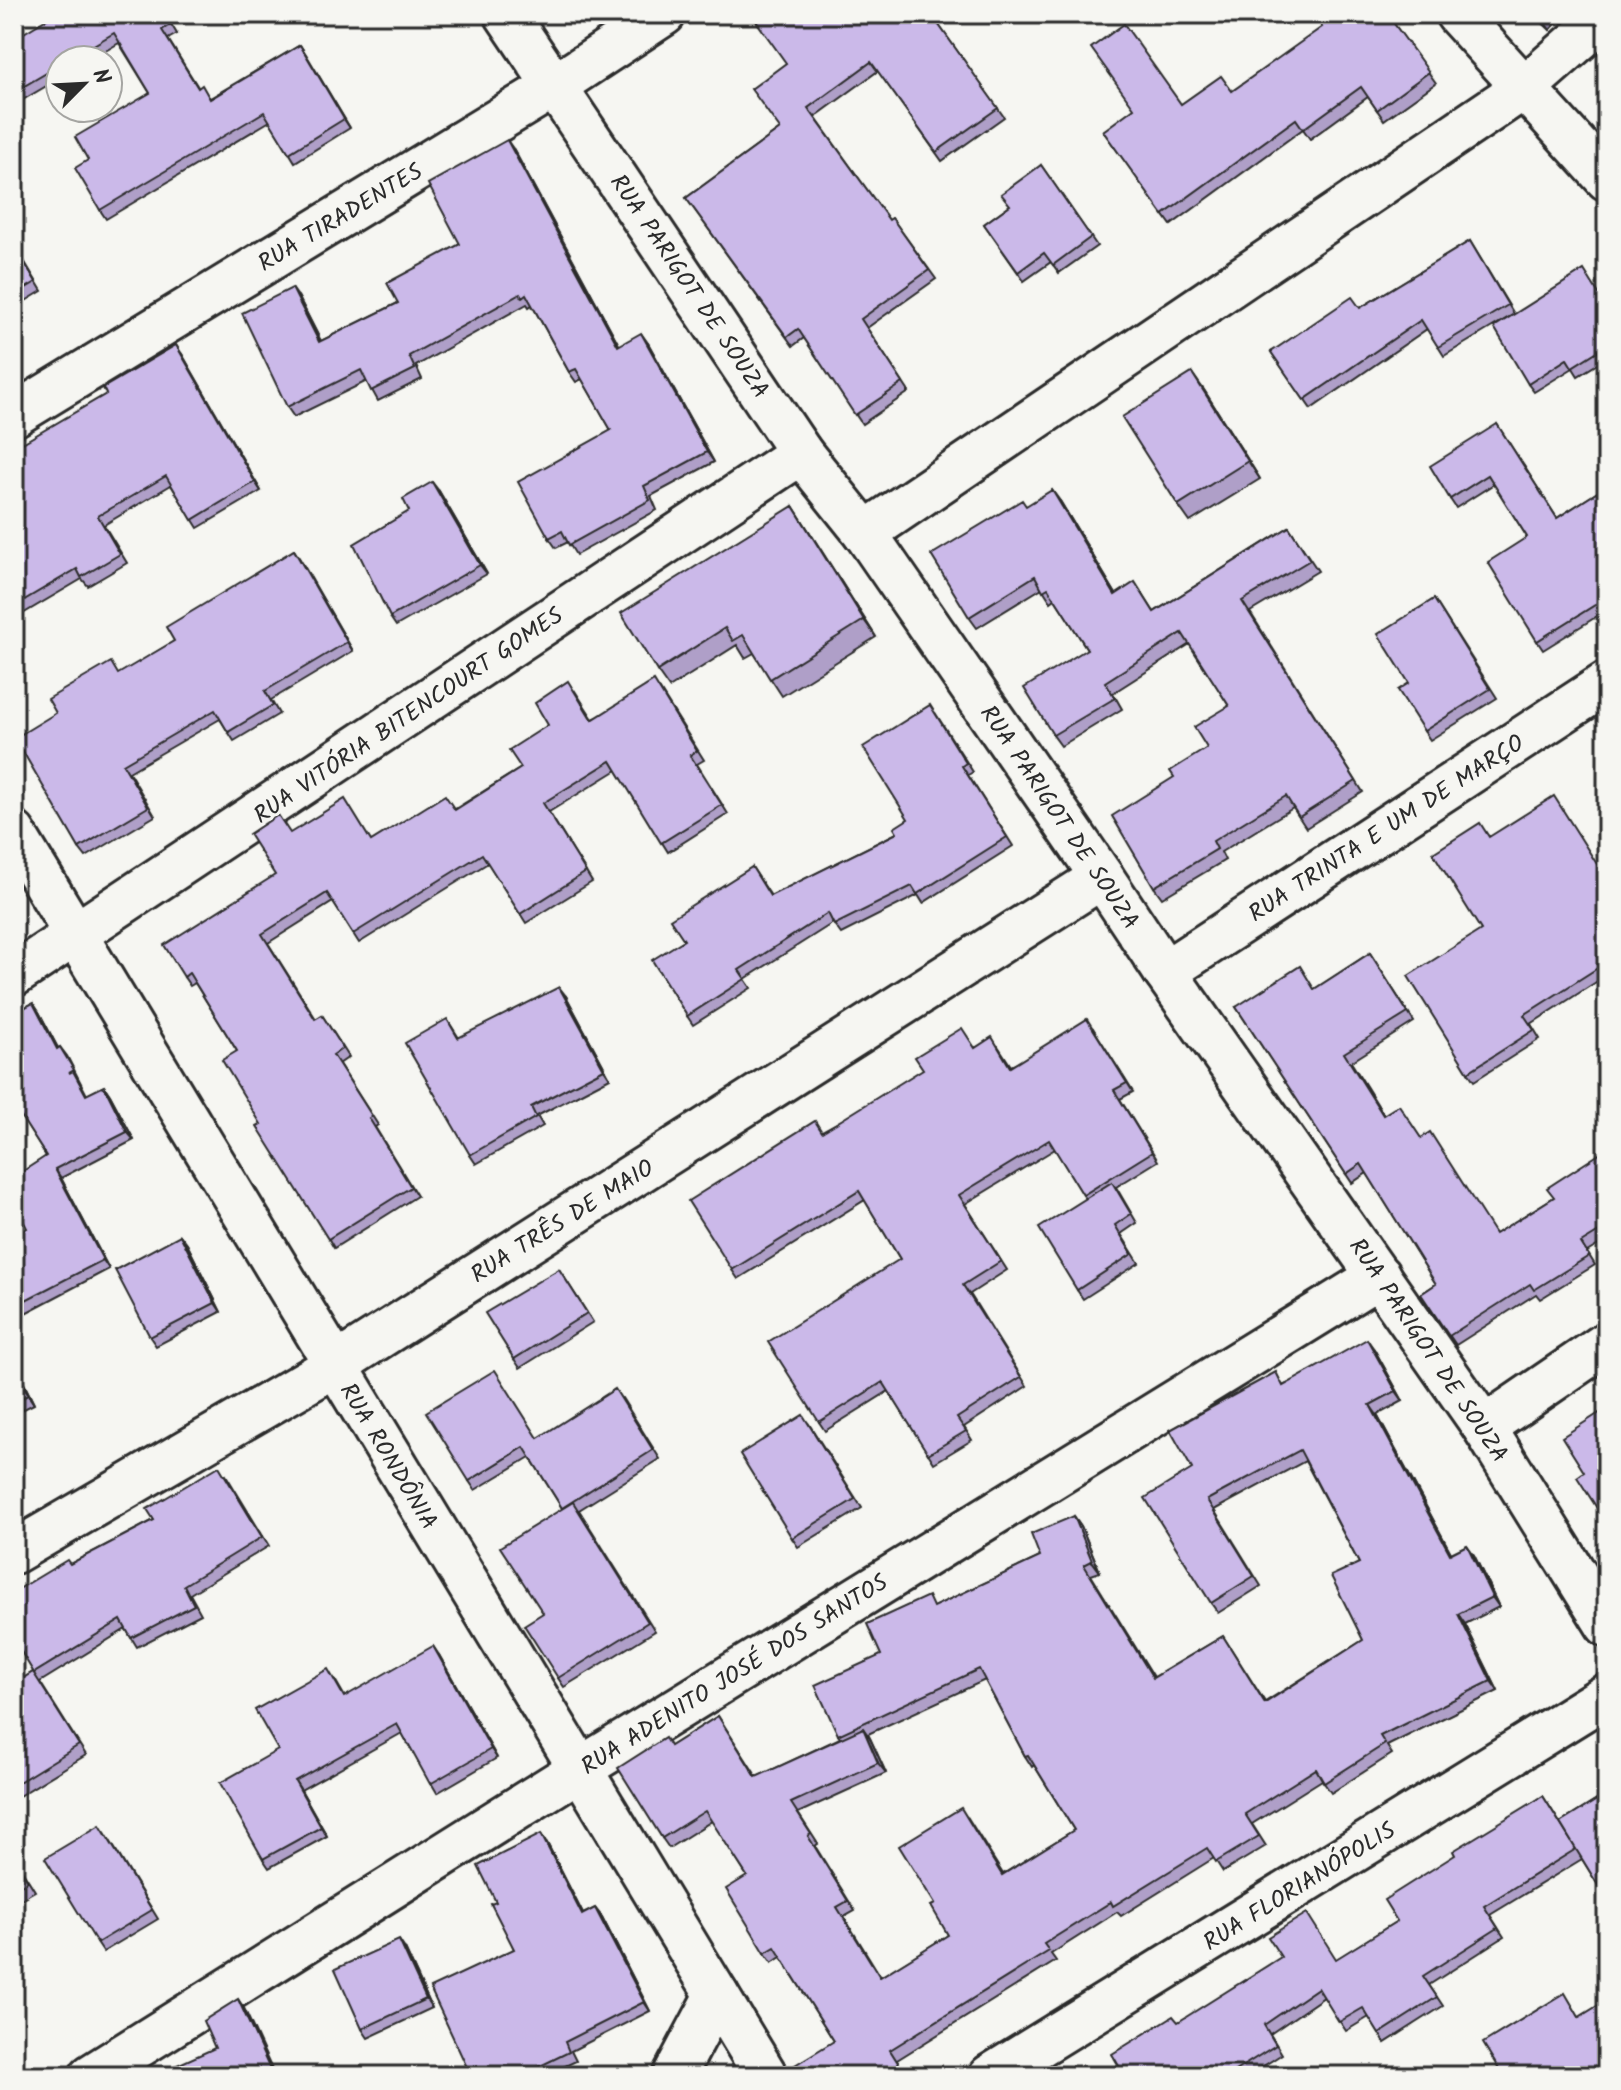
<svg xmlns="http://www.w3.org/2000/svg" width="1621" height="2090" viewBox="0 0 1621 2090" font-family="Kalam,sans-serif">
  <rect width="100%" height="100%" fill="#f6f6f2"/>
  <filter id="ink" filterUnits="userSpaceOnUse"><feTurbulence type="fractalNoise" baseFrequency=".0125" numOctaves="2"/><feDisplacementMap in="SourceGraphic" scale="16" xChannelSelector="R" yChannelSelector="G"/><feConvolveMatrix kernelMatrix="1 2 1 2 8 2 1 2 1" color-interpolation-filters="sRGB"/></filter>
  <g filter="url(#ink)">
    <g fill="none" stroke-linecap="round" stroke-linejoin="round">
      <!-- street casing -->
      <g stroke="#2b2b2b" stroke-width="48">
        <g id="street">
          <path d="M506,14L801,453L865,533L1102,877L1165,972L1484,1427L1607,1625"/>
          <path d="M1457,14L1607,179"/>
          <path d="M14,415L556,85L664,14"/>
          <path d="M865,533L1525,87L1607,15"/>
          <path d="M14,833L766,2076"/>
          <path d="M1165,972L1607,683"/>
          <path d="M14,975L801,453"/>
          <path d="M1484,1427L1607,1343"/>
          <path d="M14,1552L334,1366L1102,877"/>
          <path d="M91,2076L580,1769L1379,1276"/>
          <path d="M674,2076L717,1995"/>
          <path d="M990,2076L1607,1695"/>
        </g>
      </g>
      <!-- street -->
      <use href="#street" stroke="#f6f6f2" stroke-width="42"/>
    </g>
    <!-- wall -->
    <g fill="#af9fc8" stroke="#2b2b2b" stroke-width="2" fill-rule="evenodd">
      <path d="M165,14L177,34L168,39L198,87L210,98L300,45L350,128L295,162L270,121L106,219L100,210L88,160L150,93L119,43L90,60H60V78L14,105V39Z"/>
      <path d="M931,14L1004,117L942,161L878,71L815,117L889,220L892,218L936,279L867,328L909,392L862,424L804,338L793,346L686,198L780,129Z"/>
      <path d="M1387,14L1436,83L1384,120L1368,97L1310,139L1303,129L1171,225L1103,131L1181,104L1232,91Z"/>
      <path d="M1533,14H1565L1550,30Z"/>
      <path d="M514,150L619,345L648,343L714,462L651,496L657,510L576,555L568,542L556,548L549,538L611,430L582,379L576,382L569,372L532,305L529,307L527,304L416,366L422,379L378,401L367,381L294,417L287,407L299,298L321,341L398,303L460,244Z"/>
      <path d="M1041,165L1097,246L1059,273L1051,262L1024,281L984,224L1010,205Z"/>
      <path d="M1470,241L1514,314L1444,356L1427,329L1311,409L1271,352L1360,308Z"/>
      <path d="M14,244L42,291L14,308Z"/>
      <path d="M1607,306V358L1578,376L1573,368L1534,392L1528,384Z"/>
      <path d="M182,354L261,491L198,528L171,485L104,525L127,563L88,586L82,579L14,619V448Z"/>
      <path d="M1204,390L1260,479L1190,522L1178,505Z"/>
      <path d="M1497,424L1557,518L1607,486V610L1543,650L1537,641L1527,537L1494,484L1456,508L1450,499Z"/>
      <path d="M439,491L487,574L396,626L390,617L409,511Z"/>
      <path d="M1060,501L1116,594L1142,593L1154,612L1289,527L1318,571L1250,612L1363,792L1306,828L1293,808L1221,852L1225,860L1162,898L1154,887L1174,777L1207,748L1229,706L1190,644L1113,693L1122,709L1061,746L1053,735L1087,649L1055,599L1051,602L1042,588L977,628L969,617L1026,506Z"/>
      <path d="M793,506L876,637L782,696L754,653L745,658L737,645L669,688L657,671Z"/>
      <path d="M294,550L353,651L271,700L279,714L234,741L220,719L129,772L155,816L86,857L79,848L56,713L174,641Z"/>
      <path d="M1434,599L1497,698L1430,740L1424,731L1409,683Z"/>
      <path d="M660,690L704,760L697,764L728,814L668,852L617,770L549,812L592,882L526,923L488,863L359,943L333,902L268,943L316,1019L322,1015L349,1057L339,1064L378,1125L375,1127L417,1196L334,1248L261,1124L237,1051L195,983L190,986L184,977L275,875L290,833L372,841L455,809L521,768L548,725L575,691L593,719Z"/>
      <path d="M936,714L973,772L968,775L1013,846L923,903L918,895L841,934L833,923L745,979L751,988L693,1025L687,1016L684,940L752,867L771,896L897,833L908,819Z"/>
      <path d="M1489,836L1607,879V975L1531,1024L1540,1039L1474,1081L1468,1072Z"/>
      <path d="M1370,953L1414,1022L1351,1062L1384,1115L1421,1138L1495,1234L1554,1197L1607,1149V1240L1587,1252L1595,1265L1540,1299L1536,1294L1456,1345L1421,1294L1436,1284L1367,1173L1352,1183L1236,1007L1315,989Z"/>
      <path d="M566,996L610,1078L537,1116L543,1126L476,1164L470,1155L447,1019L459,1038Z"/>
      <path d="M33,1003L39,1012L58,1048L60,1047L67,1056L87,1095L104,1086L110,1095L134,1140L61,1178L109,1269L14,1319V1235L27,1228L46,1156L20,1115L14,1119V1013Z"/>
      <path d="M1093,1028L1133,1092L1120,1099L1158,1161L1116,1187L1137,1223L1121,1234L1139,1263L1083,1299L1077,1290L1086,1199L1055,1149L965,1204L1007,1270L970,1294L1027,1386L964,1427L972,1440L934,1463L889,1391L825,1431L819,1422L900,1259L865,1200L738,1279L732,1270L822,1131L976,1047L998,1046L1011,1066Z"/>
      <path d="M180,1235L187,1244L221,1312L156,1346L150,1337Z"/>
      <path d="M559,1269L593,1322L520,1368L514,1359Z"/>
      <path d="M1374,1349L1403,1401L1377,1415L1451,1553L1467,1545L1474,1555L1499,1607L1465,1624L1498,1691L1387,1746L1392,1754L1331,1793L1322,1780L1252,1824L1266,1846L1223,1872L1214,1858L1121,1916L1117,1912L1051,1954L1056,1961L897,2060L906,2076H795L834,2041L781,1957L772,1963L765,1953L747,1876L712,1821L669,1848L662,1838L671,1746L718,1716L757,1777L840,1738L838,1735L881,1655L935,1606L1040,1557L1074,1516L1081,1526L1100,1572L1091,1575L1154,1677L1223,1636L1265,1702L1363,1640L1359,1563L1305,1461L1214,1510L1261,1586L1218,1613L1211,1603L1192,1469L1284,1385ZM985,1680L1025,1756L1032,1767L1034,1765L1074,1830L1003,1874L968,1818L935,1904L948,1935L881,1977L844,1917L855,1911L815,1846L818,1844L798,1813L886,1773L868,1734Z"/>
      <path d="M14,1363L34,1404L14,1414Z"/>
      <path d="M622,1398L660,1459L579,1510L655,1631L564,1687L558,1678L543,1613L562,1508L530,1457L475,1490L469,1481L539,1438Z"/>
      <path d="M1607,1408V1514L1603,1517L1597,1508L1584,1472Z"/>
      <path d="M809,1424L862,1508L798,1547L792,1538Z"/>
      <path d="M226,1475L269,1546L190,1594L201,1614L137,1647L126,1629L40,1682L86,1755L14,1799V1684L33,1672L70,1564L154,1520Z"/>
      <path d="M439,1655L497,1758L437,1793L402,1733L301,1790L327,1836L269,1868L263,1859L278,1750L334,1678L345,1697Z"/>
      <path d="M1543,1796L1560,1823L1600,1798L1607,1809V1899L1582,1859L1490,1915L1504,1937L1429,1985L1443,2006L1385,2043L1369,2017L1346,2031L1324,1997L1270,2034L1282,2054L1248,2076H1118L1123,2073L1178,2022L1337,1959L1397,1921L1455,1855Z"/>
      <path d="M106,1834L158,1919L103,1952L97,1943Z"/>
      <path d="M547,1843L583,1914L595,1908L602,1917L650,2011L571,2051L576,2061L544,2076H471L514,1949L496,1902Z"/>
      <path d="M14,1857L35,1891L14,1903Z"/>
      <path d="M405,1949L432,2008L368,2038L362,2029Z"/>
    </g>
    <!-- shaded-wall -->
    <g fill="#8e82a3" stroke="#2b2b2b" stroke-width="2">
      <path d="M1544,14H1565L1550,30L1541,17Z"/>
      <path d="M300,45L306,54L350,128L344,119Z"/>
      <path d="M507,140L514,150L625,356L618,346Z"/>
      <path d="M292,288L299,298L326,352L319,342Z"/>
      <path d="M641,333L648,343L714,462L707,452Z"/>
      <path d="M176,345L182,354L261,491L255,482Z"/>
      <path d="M1192,373L1204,390L1260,479L1248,461Z"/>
      <path d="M432,482L439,491L487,574L480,565Z"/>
      <path d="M1052,490L1060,501L1123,606L1115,595Z"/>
      <path d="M793,506L804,523L876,637L864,620Z"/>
      <path d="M294,550L300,559L353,651L347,642Z"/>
      <path d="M559,987L566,996L610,1078L604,1069Z"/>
      <path d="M33,1003L39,1012L63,1058L57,1049Z"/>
      <path d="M104,1086L110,1095L134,1140L127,1132Z"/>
      <path d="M55,1169L61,1178L109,1269L103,1260Z"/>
      <path d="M180,1235L187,1244L221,1312L215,1303Z"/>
      <path d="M1367,1339L1374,1349L1403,1401L1396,1391Z"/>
      <path d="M14,1363L34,1404L28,1395L14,1367Z"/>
      <path d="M1370,1405L1377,1415L1457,1564L1450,1554Z"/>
      <path d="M1074,1516L1081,1526L1100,1572L1092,1561Z"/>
      <path d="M1467,1545L1474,1555L1499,1607L1492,1597Z"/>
      <path d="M1458,1614L1465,1624L1498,1691L1491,1681Z"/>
      <path d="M433,1646L439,1655L497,1758L491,1749Z"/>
      <path d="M863,1728L870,1738L886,1773L878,1763Z"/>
      <path d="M295,1781L301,1790L327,1836L321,1827Z"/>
      <path d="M541,1834L547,1843L588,1924L582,1915Z"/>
      <path d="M595,1908L602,1917L650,2011L644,2002Z"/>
      <path d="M399,1940L405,1949L432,2008L426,1999Z"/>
      <path d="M238,1999L244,2008L275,2076H273Z"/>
    </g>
    <!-- building -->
    <g fill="#cbb9e9" stroke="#2b2b2b" stroke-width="2">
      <path d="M55,14H164L170,25L162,30L198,88L202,85L210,99L300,45L344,119L289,153L264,112L100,210L75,168L88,160L75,137L150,93L114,33L68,60H60V65L14,92V39Z"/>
      <path d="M765,14H931L998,108L936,152L871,62L808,108L889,220L892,218L929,270L861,319L903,383L855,415L798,329L787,337L686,198L780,129L751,89L786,63L756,21Z"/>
      <path d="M1312,14H1387L1429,72L1377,110L1361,87L1303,129L1296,119L1163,215L1103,131L1134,108L1091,48L1124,24L1181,104L1221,76L1232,91L1322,27Z"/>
      <path d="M507,140L618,346L641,333L707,452L644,486L650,500L569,545L562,531L549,538L518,482L611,430L576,369L569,372L526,294L522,297L520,294L409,356L415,369L371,391L361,370L287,407L242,313L292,288L319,342L398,303L387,283L460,244L428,184Z"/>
      <path d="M1041,165L1091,237L1053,265L1044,253L1018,272L984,224L1010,205L1001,194Z"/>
      <path d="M1470,241L1508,305L1438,347L1421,320L1304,400L1271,352L1352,297L1360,308Z"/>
      <path d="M14,245L36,282L14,295Z"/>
      <path d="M1584,270L1607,307V345L1572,367L1567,359L1528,384L1494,327Z"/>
      <path d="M176,345L255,482L192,520L166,476L98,516L120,554L81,577L77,569L14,606V448L106,394L103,388Z"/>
      <path d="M1192,373L1248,461L1178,505L1122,417Z"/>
      <path d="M1497,424L1557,518L1607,486V591L1604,593L1606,598L1537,641L1488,562L1527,537L1488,475L1450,499L1430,466Z"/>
      <path d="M432,482L480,565L390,617L354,544L409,511L403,499Z"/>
      <path d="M1052,490L1115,595L1135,582L1154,612L1289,527L1310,560L1242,601L1356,781L1299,817L1286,796L1213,841L1217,849L1154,887L1112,816L1174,777L1170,771L1207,748L1194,727L1229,706L1182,633L1105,682L1115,698L1053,735L1024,688L1087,649L1048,588L1043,591L1035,576L969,617L931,555L1022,500L1026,506Z"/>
      <path d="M793,506L864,620L770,679L743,635L733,641L725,628L657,671L621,613Z"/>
      <path d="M294,550L347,642L265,691L273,705L228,732L215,710L123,764L148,807L79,848L15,738L56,713L48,699L111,662L118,674L174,641L166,627Z"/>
      <path d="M1434,599L1490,689L1424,731L1398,690L1409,683L1378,634Z"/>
      <path d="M568,681L592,720L654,681L697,751L690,755L722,805L661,843L611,761L543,803L586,872L520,914L482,854L353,934L327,893L262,934L315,1019L322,1015L343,1048L333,1055L372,1116L369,1118L411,1187L328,1239L257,1126L261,1124L222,1060L237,1051L189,973L184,977L164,945L275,875L249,834L278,815L290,833L345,799L371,841L445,795L455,810L521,768L509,750L548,725L535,703Z"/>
      <path d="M930,705L966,763L962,766L1007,837L917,894L912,886L834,925L828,913L739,970L745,979L687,1016L652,960L684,940L670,919L752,867L770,896L897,833L894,828L908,819L863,747Z"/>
      <path d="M1554,796L1607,880V962L1524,1015L1534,1030L1468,1072L1408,976L1481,930L1433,853L1480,823L1489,837Z"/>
      <path d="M1370,953L1408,1013L1344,1053L1383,1115L1399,1105L1421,1138L1430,1132L1495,1234L1554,1197L1547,1188L1607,1149V1227L1581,1243L1589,1256L1534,1290L1530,1284L1449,1336L1421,1294L1436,1284L1361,1164L1346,1174L1236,1007L1300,966L1314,989Z"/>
      <path d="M559,987L604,1069L531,1107L536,1117L470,1155L405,1043L447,1019L458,1038Z"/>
      <path d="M33,1003L57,1049L60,1047L74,1070L69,1073L73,1071L86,1095L104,1086L127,1132L55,1169L103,1260L14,1306V1235L27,1228L14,1203V1177L46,1156L14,1106V1013Z"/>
      <path d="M1087,1019L1127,1083L1114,1090L1152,1152L1083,1195L1049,1140L959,1195L1001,1261L963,1285L1021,1377L957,1418L966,1431L928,1454L883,1382L819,1422L768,1342L900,1259L859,1191L732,1270L688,1201L815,1121L822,1132L923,1069L915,1057L962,1028L975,1048L992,1037L1010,1067Z"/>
      <path d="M1112,1182L1131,1214L1115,1225L1132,1254L1077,1290L1039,1228Z"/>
      <path d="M180,1235L215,1303L150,1337L115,1270Z"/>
      <path d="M559,1269L587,1313L514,1359L485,1313Z"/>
      <path d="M1367,1339L1396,1391L1370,1405L1450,1554L1467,1545L1492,1597L1458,1614L1491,1681L1380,1736L1385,1744L1324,1783L1316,1769L1245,1814L1259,1836L1216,1862L1207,1848L1113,1906L1111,1902L1044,1944L1049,1951L890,2050L900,2066L883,2076H795L790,2068L834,2041L775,1947L765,1953L726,1889L747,1876L705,1811L662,1838L618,1768L665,1738L670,1746L718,1716L756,1777L863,1728L878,1763L791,1803L811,1834L808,1836L848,1901L837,1907L880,1977L948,1935L931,1906L935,1904L899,1846L961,1808L1002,1875L1074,1830L1028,1755L1025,1756L979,1669L838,1735L815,1685L881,1655L867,1624L928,1596L933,1607L1040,1557L1031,1534L1074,1516L1092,1561L1084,1565L1153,1678L1223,1636L1265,1703L1363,1640L1331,1576L1359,1563L1300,1450L1207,1500L1254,1576L1211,1603L1145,1498L1192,1469L1170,1430L1276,1372L1283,1386Z"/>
      <path d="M14,1367L28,1395L14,1402Z"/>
      <path d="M495,1370L538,1438L615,1389L653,1450L562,1508L524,1447L469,1481L426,1412Z"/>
      <path d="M1607,1408V1510L1603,1504L1597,1508L1577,1477L1584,1472L1562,1437Z"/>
      <path d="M803,1415L855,1499L792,1538L740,1454Z"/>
      <path d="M219,1466L262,1537L184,1585L194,1605L131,1638L121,1620L34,1673L14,1640V1592L67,1560L70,1564L154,1520L147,1509Z"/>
      <path d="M573,1502L648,1622L558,1678L524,1625L543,1613L500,1547Z"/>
      <path d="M433,1646L491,1749L430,1784L397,1724L295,1781L321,1827L263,1859L220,1783L278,1750L255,1710L328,1669L344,1697Z"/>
      <path d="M33,1672L79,1745L14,1785V1684Z"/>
      <path d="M1543,1796L1576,1849L1484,1906L1498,1928L1423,1976L1437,1997L1379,2034L1363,2008L1339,2022L1318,1988L1264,2025L1276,2045L1227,2076H1118L1123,2073L1112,2054L1173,2016L1178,2022L1281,1957L1268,1937L1307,1913L1336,1959L1397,1921L1384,1900L1455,1855L1453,1851Z"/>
      <path d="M1600,1798L1607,1810V1886L1601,1890L1560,1823Z"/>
      <path d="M100,1825L152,1910L97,1943L45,1858Z"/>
      <path d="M541,1834L582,1915L595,1908L644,2002L565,2042L569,2052L536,2068L540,2076H471L430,1988L514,1949L491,1904L496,1902L478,1866Z"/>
      <path d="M14,1858L28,1881L14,1889Z"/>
      <path d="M399,1940L426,1999L362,2029L335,1969Z"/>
      <path d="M1565,1993L1579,2017L1607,2000V2076H1503L1483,2043Z"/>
      <path d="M238,1999L273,2076H169L166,2070L215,2048L203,2021Z"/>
    </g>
  </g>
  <g text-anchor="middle" stroke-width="6" stroke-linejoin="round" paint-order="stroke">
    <!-- street labels -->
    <g font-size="24" fill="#2b2b2b" stroke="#f6f6f2">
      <text transform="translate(340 217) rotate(-31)" y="8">RUA TIRADENTES</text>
      <text transform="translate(690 286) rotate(56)" y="8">RUA PARIGOT DE SOUZA</text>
      <text transform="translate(408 715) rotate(-34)" y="8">RUA VITÓRIA BITENCOURT GOMES</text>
      <text transform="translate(1060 817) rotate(56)" y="8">RUA PARIGOT DE SOUZA</text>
      <text transform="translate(1386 828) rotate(-33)" y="8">RUA TRINTA E UM DE MARÇO</text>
      <text transform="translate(562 1221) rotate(-32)" y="8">RUA TRÊS DE MAIO</text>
      <text transform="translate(1429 1350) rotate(56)" y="8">RUA PARIGOT DE SOUZA</text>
      <text transform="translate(389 1456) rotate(59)" y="8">RUA RONDÔNIA</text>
      <text transform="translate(734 1674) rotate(-32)" y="8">RUA ADENITO JOSÉ DOS SANTOS</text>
      <text transform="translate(1299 1886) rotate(-32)" y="8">RUA FLORIANÓPOLIS</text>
    </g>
  </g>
  <!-- margin -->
  <rect width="1621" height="2090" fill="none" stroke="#f6f6f2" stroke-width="48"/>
  <rect x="24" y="24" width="1573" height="2042" fill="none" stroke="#2b2b2b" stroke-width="3" filter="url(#ink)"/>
  <!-- north arrow -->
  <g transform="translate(84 84) rotate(66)"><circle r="38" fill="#f6f6f2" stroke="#a5a5a2" stroke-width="2"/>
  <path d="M0-6L14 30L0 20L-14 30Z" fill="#2b2b2b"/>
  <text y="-12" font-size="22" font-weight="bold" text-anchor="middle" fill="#2b2b2b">N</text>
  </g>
</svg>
